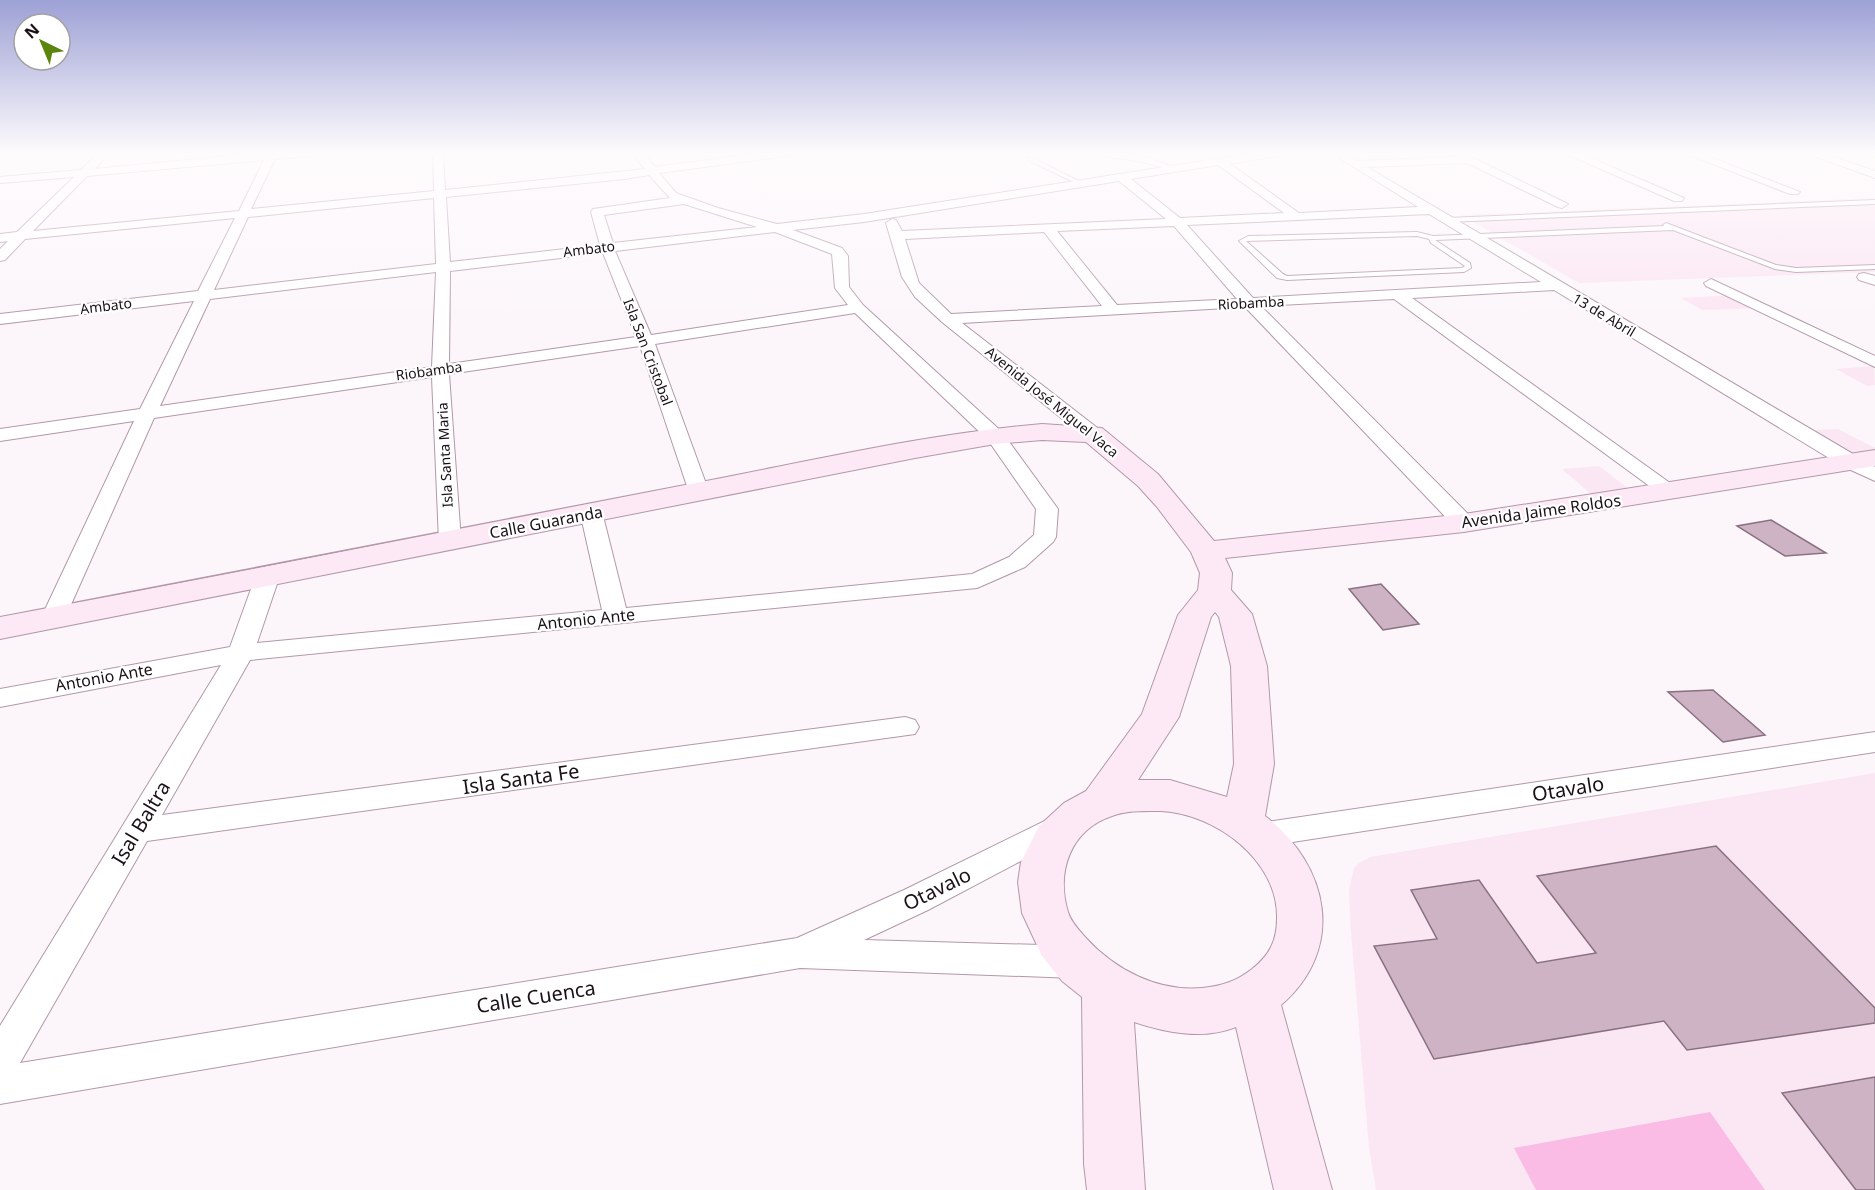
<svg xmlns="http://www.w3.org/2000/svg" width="1875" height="1190" viewBox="0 0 1875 1190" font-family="'Noto Sans',sans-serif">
  <rect width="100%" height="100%" fill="#fcf6fa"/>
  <!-- built -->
  <g fill="#fbe6f3">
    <path d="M1875,198V272L1579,283L1461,215Z"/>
    <path d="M1737,295L1764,308L1702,310L1681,298Z"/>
    <path d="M1874,366L1875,385L1867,386L1836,369Z"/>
    <path d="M1838,429L1875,448V453L1841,457L1798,431Z"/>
    <path d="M1599,466L1629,489L1591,494L1562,469Z"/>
    <path d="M1875,773V1190H1376L1369,1148L1351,932L1349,890L1354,868L1359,863L1370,857Z"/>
  </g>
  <!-- green -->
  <path fill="#fabbe5" d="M1710,1112L1765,1190H1536L1514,1148Z"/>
  <!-- building -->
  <g fill="#ceb3c5" stroke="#897181" stroke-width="1.5">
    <path d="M1771,520L1826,553L1785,556L1737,526Z"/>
    <path d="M1381,584L1419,624L1383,630L1349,589Z"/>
    <path d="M1713,690L1765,735L1723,742L1668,692Z"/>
    <path d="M1716,846L1875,1008V1023L1687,1050L1664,1021L1434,1059L1374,946L1437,939L1411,890L1479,880L1537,963L1596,953L1537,876Z"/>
    <path d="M1875,1077V1190H1856L1782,1093Z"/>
  </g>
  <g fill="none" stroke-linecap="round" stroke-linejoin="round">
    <!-- lane casing -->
    <g stroke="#b298a9" stroke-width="2">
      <g id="lane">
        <path d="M1076,152C1107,152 1147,154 1175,168L1172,170L1143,162Z"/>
        <path d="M1028,158H1032L1083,183L1078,184L1028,160Z"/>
        <path d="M1875,200V204L1447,222L1444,220L1447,218Z"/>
        <path d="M1666,223L1776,265L1796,268L1875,265V269L1796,272L1775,269L1673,230L1435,240L1470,263L1471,268L1464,272L1287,280L1277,278L1239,241L1248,236L1417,232L1433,236L1664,226L1663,225ZM1417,236L1429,239L1431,243L1465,266L1462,268L1287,276L1283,274L1246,241Z"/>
      </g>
    </g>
    <!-- street casing -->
    <g stroke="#b298a9" stroke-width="2">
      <g id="street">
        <path d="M99,152H110L95,169L268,152H330L325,155L275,159L251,209L434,191L433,152H443L445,190L645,169L631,152H642L655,167L767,152H800L795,155L659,173L676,193L718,208L777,224L864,214L1261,152H1288L1283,155L1230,164L1299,213L1418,207L1330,152H1343L1357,161L1455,157L1447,152H1461L1568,204L1562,208L1558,207L1467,163L1367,167L1875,467V481L1842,466L1554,290L1412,298L1677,488L1680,492L1677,496L1670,498L1663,496L1394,299L1261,306L1472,518L1475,523L1472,528L1464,530L1456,528L1245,307L962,323L1100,430L1103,434L1100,438H1086L942,322L915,297L902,277L886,223L892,219L896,220L902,231L1166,219L1119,181L864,222L793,230L842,248L848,256L849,287L863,305L1002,432L1058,509L1056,537L1053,542L1025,567L977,588L250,660L162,815L905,717L915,720L919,727L915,734L147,841L20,1063L797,938L904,890L1059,814L1070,817L1075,826L1070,835L928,910L864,940L1075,946L1087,951L1093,962L1087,973L1075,978L800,968L0,1104V1026L221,665L0,707V689L230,647L255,578L259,573L267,571L275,573L279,578L257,643L602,610L580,512L583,507L591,506L599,507L602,512L626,608L972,574L1009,557L1034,535L1036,509L988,440L855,313L655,344L709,492L706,496L699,498L692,496L689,492L640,346L449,374L461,541L458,546L450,548L442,546L439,541L432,377L154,418L65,618L62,623L53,626L44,623L41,618L134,421L0,441V429L140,409L194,301L0,324V314L198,291L235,218L25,239L5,260L0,261V249L8,241L0,242V234L17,232L74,177L0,183V177L81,170ZM264,160L239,211L33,231L87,176ZM1218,165L1284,213L1180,218L1131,179ZM649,175L670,198L593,209L591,212L600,245L450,262L446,197L625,179ZM434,198L436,264L214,290L248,217ZM684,204L757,227L613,243L604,215ZM1429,214L1541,282L1253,298L1187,225ZM1174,226L1237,299L1117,305L1057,231ZM775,232L832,254L835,288L848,305L651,335L615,251ZM1044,232L1102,306L951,314L919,283L905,239ZM603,253L636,337L449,364L450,271ZM436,272L432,367L160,406L210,299Z"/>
        <path d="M1562,152H1577L1684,198L1682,201H1674Z"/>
        <path d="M1682,152H1697L1800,192L1798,194H1790Z"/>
        <path d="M1803,152H1819L1875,171V178Z"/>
        <path d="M1864,273L1875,276V285L1859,280L1857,277L1859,274Z"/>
        <path d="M1711,279L1875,356V367L1706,286L1704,283Z"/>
        <path d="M1875,732V752L1260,847L1249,844L1244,835L1249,826L1260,823Z"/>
      </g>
    </g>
    <!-- secondary casing -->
    <g stroke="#b298a9" stroke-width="2">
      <path id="secondary" d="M1042,424L1102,428L1158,474L1214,541L1464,514L1875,450V466L1464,532L1225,558L1232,573L1231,590L1252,614L1267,666L1274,764L1265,816C1330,866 1346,949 1281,1005L1332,1190H1274L1236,1027C1203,1040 1167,1033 1134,1022L1145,1190H1087L1084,1164L1082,997L1062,981L1042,956L1022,913L1018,882L1021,862L1039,826L1064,803L1086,791L1142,714L1178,615L1198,590L1200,573L1191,552L1157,507L1138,486L1086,442L1042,440L995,444L915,458L0,639V617C229,575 457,529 685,485C803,463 922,434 1042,424ZM1215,612L1219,617L1231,666L1234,764L1227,797L1170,780H1138L1179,717L1211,617ZM1161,811C1216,814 1278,860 1277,918C1277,940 1270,955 1252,969C1237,981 1222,986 1202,988C1158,992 1115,970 1086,938C1079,930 1071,922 1068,912C1056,872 1070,830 1112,816C1127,810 1146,811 1161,811Z"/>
    </g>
    <!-- lane -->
    <use href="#lane" fill="#fff" fill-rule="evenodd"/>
    <!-- street -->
    <use href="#street" fill="#fff" fill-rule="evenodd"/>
    <!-- secondary -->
    <use href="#secondary" fill="#fde9f6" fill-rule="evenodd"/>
  </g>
  <!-- sky -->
  <linearGradient id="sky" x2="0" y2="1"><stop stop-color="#9da1d5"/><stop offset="0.48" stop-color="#fefbfd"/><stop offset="1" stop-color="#fefbfd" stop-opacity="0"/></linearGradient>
  <rect width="1875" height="319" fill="url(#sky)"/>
  <g text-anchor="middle" stroke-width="4.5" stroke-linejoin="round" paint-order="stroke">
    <!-- far-street labels -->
    <g font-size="14" fill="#1a1117" stroke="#fff">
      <text transform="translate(589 249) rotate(-7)" y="5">Ambato</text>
      <text transform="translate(1251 303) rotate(-3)" y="5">Riobamba</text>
      <text transform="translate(106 306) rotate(-7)" y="5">Ambato</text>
      <text transform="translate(1604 315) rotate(31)" y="5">13 de Abril</text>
      <text transform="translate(648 352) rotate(69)" y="5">Isla San Cristobal</text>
      <text transform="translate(429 371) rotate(-8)" y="5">Riobamba</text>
      <text transform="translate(1052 402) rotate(39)" y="5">Avenida José Miguel Vaca</text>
      <text transform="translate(445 455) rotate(-93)" y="5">Isla Santa Maria</text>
    </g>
    <!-- street labels -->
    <g font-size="16" fill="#1a1117" stroke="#fff">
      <text transform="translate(1541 511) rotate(-8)" y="6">Avenida Jaime Roldos</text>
      <text transform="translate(546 522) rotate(-11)" y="6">Calle Guaranda</text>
      <text transform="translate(586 619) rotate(-6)" y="6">Antonio Ante</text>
      <text transform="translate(104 677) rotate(-10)" y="6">Antonio Ante</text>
    </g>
    <!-- near-street labels -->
    <g font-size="20" fill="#1a1117" stroke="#fff">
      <text transform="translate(521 779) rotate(-8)" y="7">Isla Santa Fe</text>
      <text transform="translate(1568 789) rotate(-9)" y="7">Otavalo</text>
      <text transform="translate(141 823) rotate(-59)" y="7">Isal Baltra</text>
      <text transform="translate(937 889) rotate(-26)" y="7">Otavalo</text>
      <text transform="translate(536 997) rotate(-9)" y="7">Calle Cuenca</text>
    </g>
  </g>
  <!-- north arrow -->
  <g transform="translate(42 42) rotate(317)"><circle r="28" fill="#ffffff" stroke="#a3a0a2" stroke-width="1.5"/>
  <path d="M0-4.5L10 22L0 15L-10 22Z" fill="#5b850f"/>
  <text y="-9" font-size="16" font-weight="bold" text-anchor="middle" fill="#1a1117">N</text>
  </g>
</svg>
